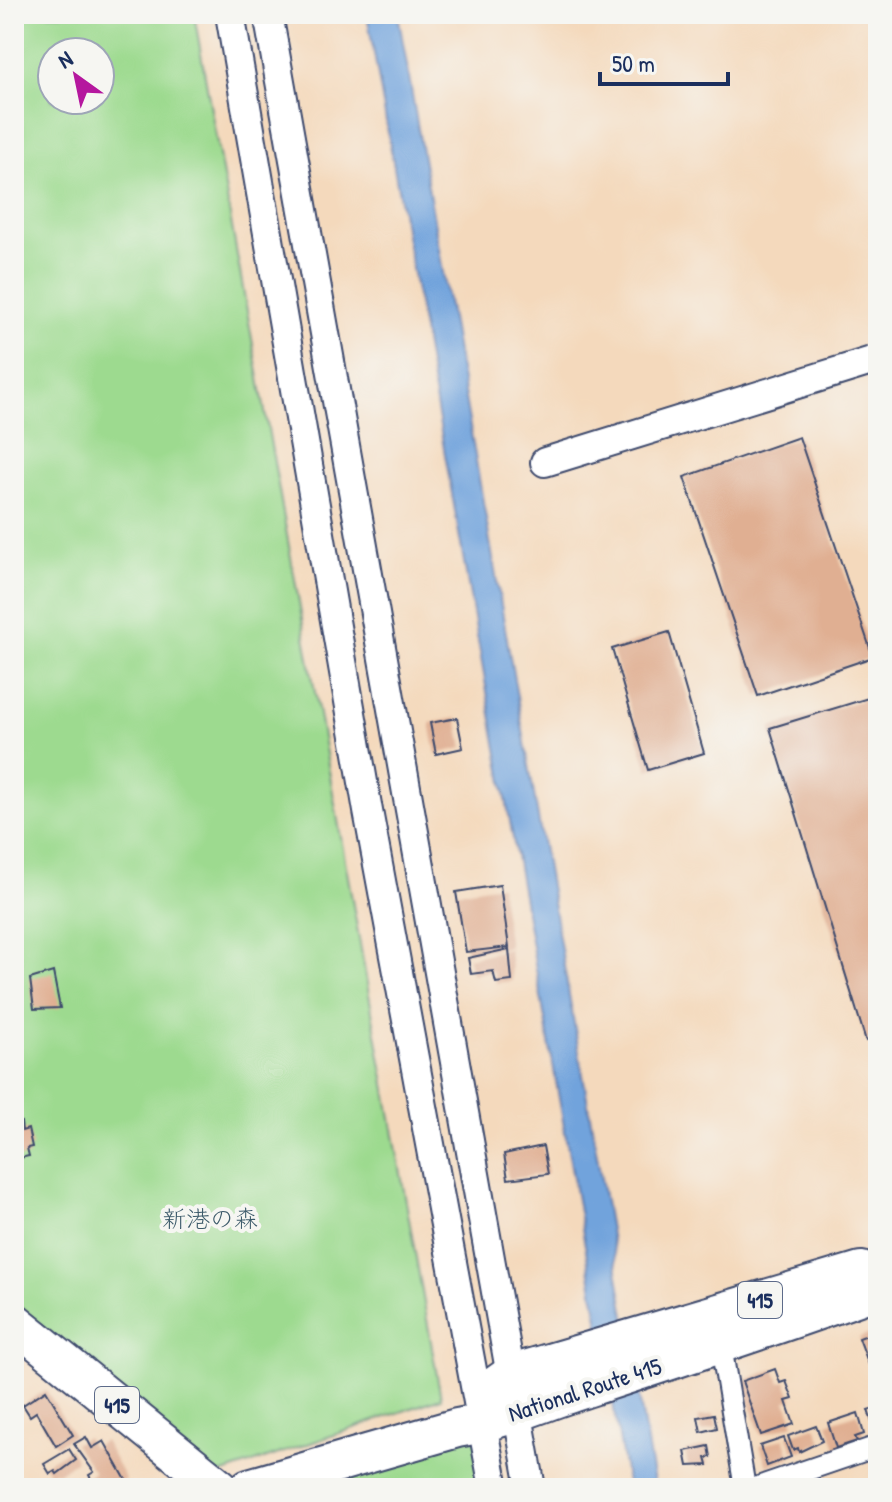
<svg xmlns="http://www.w3.org/2000/svg" width="892" height="1502" viewBox="0 0 892 1502" font-family="'Patrick Hand','Klee One',sans-serif">
  <rect width="100%" height="100%" fill="#f6f6f2"/>
  <filter id="ink" filterUnits="userSpaceOnUse"><feTurbulence type="fractalNoise" baseFrequency=".0125" numOctaves="2"/><feDisplacementMap in="SourceGraphic" scale="16" xChannelSelector="R" yChannelSelector="G"/><feConvolveMatrix kernelMatrix="1 2 1 2 8 2 1 2 1" color-interpolation-filters="sRGB"/></filter>
  <filter id="wash" filterUnits="userSpaceOnUse"><feTurbulence type="fractalNoise" baseFrequency=".006" numOctaves="4" result="noise"/><feDisplacementMap in="SourceGraphic" scale="32" xChannelSelector="R" yChannelSelector="G"/><feGaussianBlur stdDeviation="1.8" result="paint"/><feColorMatrix in="noise" values="0 0 0 0 0 0 0 0 0 0 0 0 0 0 0 0 0 1.4 0 .05"/><feComposite in="paint" operator="in"/></filter>
  <g filter="url(#wash)">
    <rect width="100%" height="100%" fill="#f4d9bc"/>
    <!-- green -->
    <g fill="#9dda8f" stroke="#5c8476" stroke-width="2" fill-rule="evenodd">
      <path d="M14,14H194L441,1398L215,1476L14,1312ZM52,52H100V100H52Z"/>
      <path d="M477,1430L487,1488H300Z"/>
    </g>
    <!-- water -->
    <path fill="#71a3dc" stroke="#46699d" stroke-width="2" d="M367,14H398L655,1488H628Z"/>
    <g id="blocks">
      <!-- building -->
      <g fill="#e0af92">
        <path d="M799,437L873,657L758,696L684,477Z"/>
        <path d="M669,632L704,753L648,770L612,649Z"/>
        <path d="M878,695V1038L866,1041L770,728Z"/>
        <path d="M457,718L463,748L436,754L430,723Z"/>
        <path d="M500,885L509,947L466,952L456,892Z"/>
        <path d="M509,949L512,981L496,983L493,971L471,974L468,958Z"/>
        <path d="M53,972L60,1008L34,1009L30,979Z"/>
        <path d="M878,1066V1094H877L869,1069Z"/>
        <path d="M21,1122L22,1131L28,1129L32,1147L27,1148L29,1156L15,1159L14,1123Z"/>
        <path d="M543,1146L548,1174L508,1179L504,1154Z"/>
        <path d="M878,1331V1380L875,1381L859,1338Z"/>
        <path d="M775,1369L780,1383L786,1381L793,1399L786,1401L794,1424L761,1435L742,1381Z"/>
        <path d="M46,1390L73,1435L56,1446L36,1412L30,1416L23,1405Z"/>
        <path d="M878,1407V1430L875,1431L868,1410Z"/>
        <path d="M858,1413L864,1434L855,1437L857,1441L836,1448L828,1423Z"/>
        <path d="M714,1414L717,1428L701,1432L698,1417Z"/>
        <path d="M816,1426L822,1441L799,1452L798,1448L793,1450L788,1436Z"/>
        <path d="M86,1437L92,1448L104,1441L126,1480L112,1488H96L89,1475L94,1472L74,1444Z"/>
        <path d="M784,1438L791,1457L767,1466L760,1446Z"/>
        <path d="M709,1446L711,1457L706,1458L708,1465L688,1466L685,1451Z"/>
        <path d="M69,1449L76,1460L57,1474L55,1471L50,1474L44,1464Z"/>
        <path d="M817,1475L822,1488H795L794,1483Z"/>
      </g>
    </g>
  </g>
  <g filter="url(#ink)">
    <use href="#blocks" fill-opacity="0" stroke="#3c486c" stroke-width="2"/>
    <g fill="none" stroke-linecap="round" stroke-linejoin="round">
      <!-- street casing -->
      <g stroke="#3c486c" stroke-width="24">
        <g id="street">
          <path d="M721,1346L745,1488"/>
          <path d="M755,1488L878,1446"/>
        </g>
      </g>
      <!-- secondary casing -->
      <g stroke="#3c486c" stroke-width="32">
        <g id="secondary">
          <path d="M230,14L368,811L494,1488"/>
          <path d="M268,14L531,1488"/>
          <path d="M545,462L878,359"/>
        </g>
      </g>
      <!-- highway casing -->
      <g stroke="#3c486c" stroke-width="42">
        <g id="highway">
          <path d="M14,1322L220,1488"/>
          <path d="M483,1424L491,1389L512,1374L861,1271"/>
          <path d="M249,1488L457,1428C501,1421 544,1401 586,1388C684,1356 781,1324 878,1289"/>
        </g>
      </g>
      <!-- street -->
      <use href="#street" stroke="#fff" stroke-width="20"/>
      <!-- secondary -->
      <use href="#secondary" stroke="#fff" stroke-width="28"/>
      <!-- highway -->
      <use href="#highway" stroke="#fff" stroke-width="38"/>
    </g>
  </g>
  <g text-anchor="middle" stroke-width="8" stroke-linejoin="round" paint-order="stroke">
    <!-- shield labels -->
    <g fill="#f6f6f2" stroke="#5d6b8a" stroke-width="2">
      <rect x="738" y="1282" width="44" height="36" rx="6"/>
      <rect x="95" y="1387" width="44" height="36" rx="6"/>
    </g>
    <g font-size="22" font-weight="bold" fill="#1b2f5e">
      <text x="760" y="1308">415</text>
      <text x="117" y="1413">415</text>
    </g>
    <!-- park labels -->
    <g font-size="24" fill="#3c5a6a" stroke="#f6f6f2">
      <text x="210" y="1227">新港の森</text>
    </g>
    <!-- street labels -->
    <g font-size="24" fill="#1b2f5e" stroke="#f6f6f2">
      <text transform="translate(585 1390) rotate(-18)" y="8">National Route 415</text>
    </g>
  </g>
  <!-- margin -->
  <rect width="892" height="1502" fill="none" stroke="#f6f6f2" stroke-width="48"/>
  <!-- north arrow -->
  <g transform="translate(76 76) rotate(327)"><circle r="38" fill="#f6f6f2" stroke="#9ea6b7" stroke-width="2"/>
  <path d="M0-6L14 30L0 20L-14 30Z" fill="#b5179e"/>
  <text y="-12" font-size="22" font-weight="bold" text-anchor="middle" fill="#1b2f5e">N</text>
  </g>
  <!-- scale -->
  <path d="M600 72v12h128v-12" fill="none" stroke="#1b2f5e" stroke-width="4"/>
  <text x="612" y="72" font-size="24" fill="#1b2f5e" stroke="#f6f6f2" stroke-width="6" paint-order="stroke">50 m</text>
</svg>
